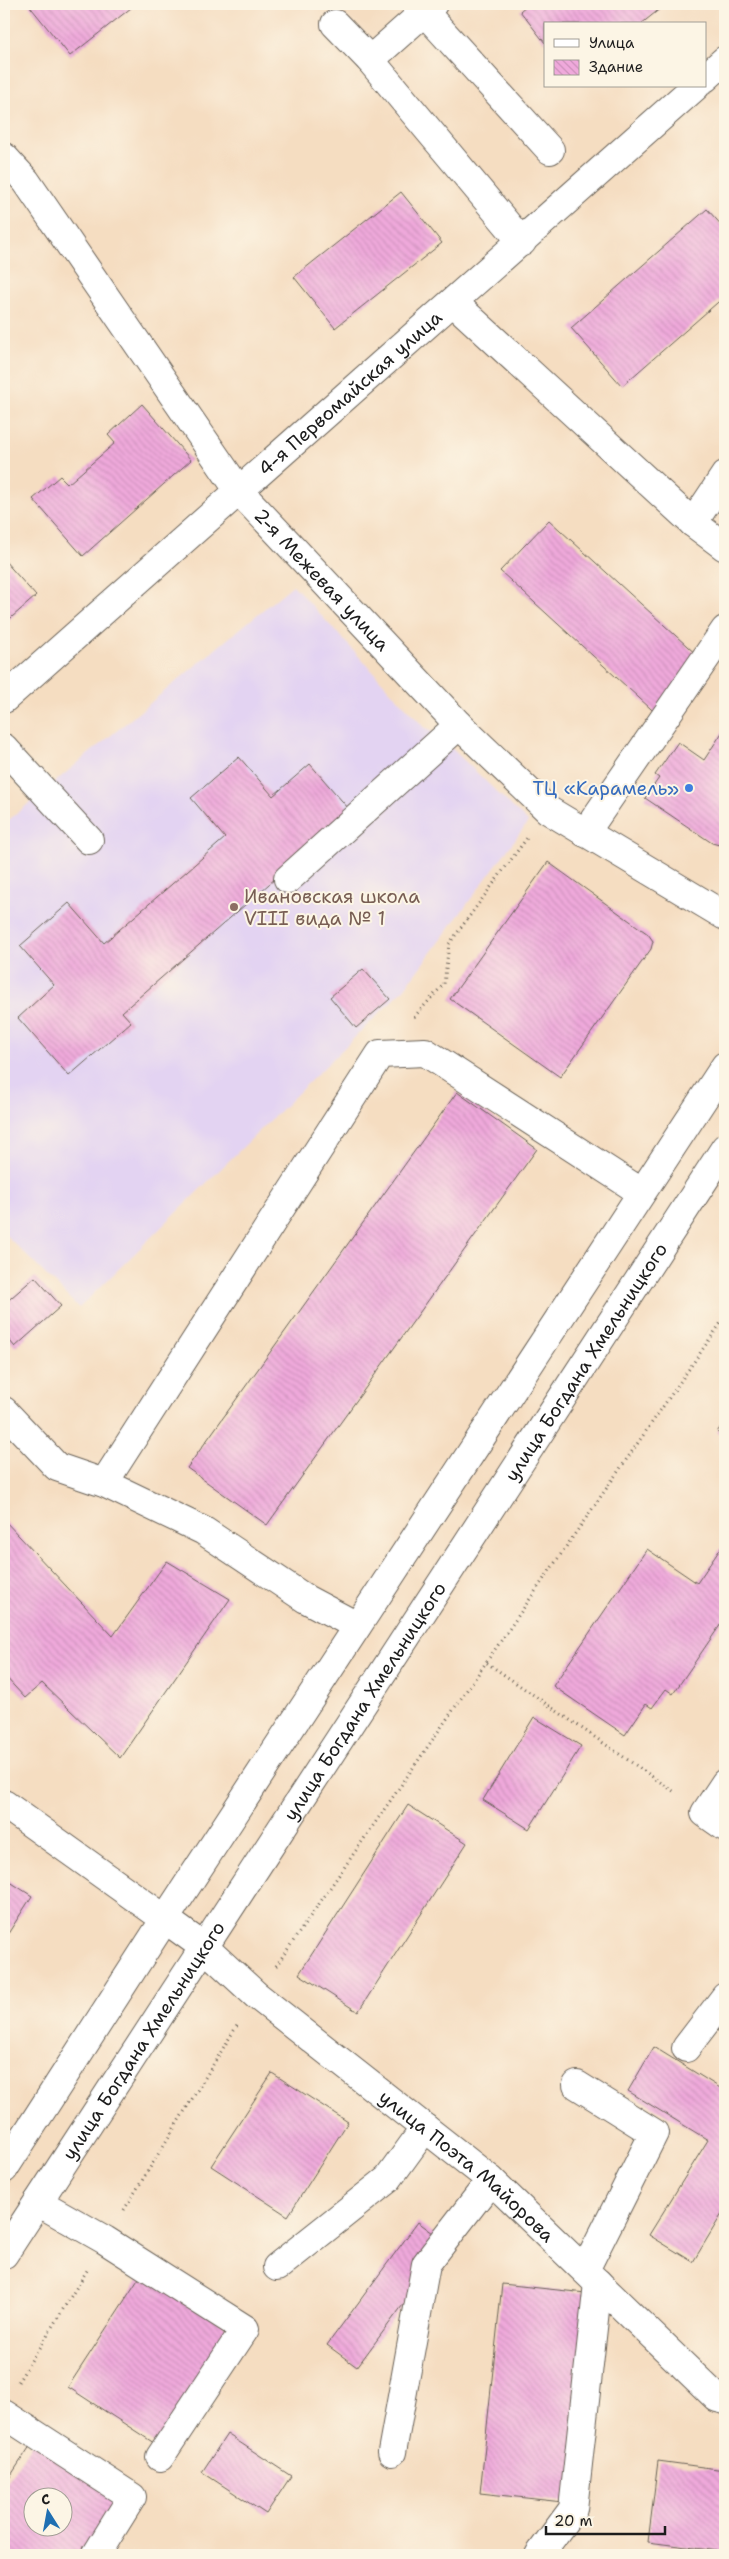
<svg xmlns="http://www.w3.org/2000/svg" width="729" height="2559" viewBox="0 0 729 2559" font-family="'Shantell Sans',sans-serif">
  <defs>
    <pattern id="building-back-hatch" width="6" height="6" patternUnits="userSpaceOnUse" patternTransform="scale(1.25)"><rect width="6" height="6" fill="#efa9db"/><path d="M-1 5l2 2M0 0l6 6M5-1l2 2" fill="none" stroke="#cc91bb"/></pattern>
  </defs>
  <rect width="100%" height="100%" fill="#fcf5e5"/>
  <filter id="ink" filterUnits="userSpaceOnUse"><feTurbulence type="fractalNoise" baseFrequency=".02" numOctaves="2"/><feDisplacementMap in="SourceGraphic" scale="10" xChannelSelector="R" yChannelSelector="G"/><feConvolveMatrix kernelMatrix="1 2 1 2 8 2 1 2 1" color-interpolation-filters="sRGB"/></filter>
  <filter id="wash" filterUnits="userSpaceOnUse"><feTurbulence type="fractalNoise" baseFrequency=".0096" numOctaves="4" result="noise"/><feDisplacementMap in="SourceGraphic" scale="20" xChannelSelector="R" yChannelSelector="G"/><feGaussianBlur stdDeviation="1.12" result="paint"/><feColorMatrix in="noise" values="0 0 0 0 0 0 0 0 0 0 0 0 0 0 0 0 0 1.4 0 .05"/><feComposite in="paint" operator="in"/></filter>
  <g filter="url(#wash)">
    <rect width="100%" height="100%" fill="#f5ddc1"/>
    <!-- built -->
    <path fill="#e3d3f2" d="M293,585L423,726L442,739L528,822L403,990L79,1308L4,1233V824Z"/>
    <g id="blocks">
      <!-- building -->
      <g fill="url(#building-back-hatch)" fill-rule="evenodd">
        <path d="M28,4H136L70,56Z"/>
        <path d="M528,4H666L641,24H545V43L520,11Z"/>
        <path d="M401,192L442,243L335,328L294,277Z"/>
        <path d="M707,209L725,229V296L622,386L571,328Z"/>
        <path d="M142,404L191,460L83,556L33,499L60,476L68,484L115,443L108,435Z"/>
        <path d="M549,520L710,667L662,719L500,571Z"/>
        <path d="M4,560L36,596L4,624Z"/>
        <path d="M725,728V846H723L712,843L645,798L659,778L655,775L678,742L704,760Z"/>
        <path d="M239,757L273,796L310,764L361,823L284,871L122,1012L131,1022L69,1076L18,1018L54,985L20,946L69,903L104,943L225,838L191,798Z"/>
        <path d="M548,862L648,934L653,941L651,949L560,1077L450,999Z"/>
        <path d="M363,969L390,999L356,1028L330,997Z"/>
        <path d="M457,1092L537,1149L267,1525L187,1468Z"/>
        <path d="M35,1277L61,1306L15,1347L4,1334V1304Z"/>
        <path d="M725,1421V1438L717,1432Z"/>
        <path d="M4,1520L113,1636L167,1561L230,1599L120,1758L42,1683L25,1698L4,1675Z"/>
        <path d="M725,1542V1618L673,1694L666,1689L652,1708L646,1704L625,1735L553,1686L647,1549L697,1583Z"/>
        <path d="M534,1717L581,1746L529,1829L483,1800Z"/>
        <path d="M408,1805L467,1843L358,2012L299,1974Z"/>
        <path d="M4,1878L32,1896L4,1940Z"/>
        <path d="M654,2047L725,2091V2209L693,2262L649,2235L708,2140L628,2091Z"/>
        <path d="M272,2073L348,2122L288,2216L211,2166Z"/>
        <path d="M418,2222L448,2244L357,2367L327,2345Z"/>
        <path d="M143,2272L232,2330L157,2445L68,2387Z"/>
        <path d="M502,2284L595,2294L572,2503L480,2493Z"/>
        <path d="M227,2434L291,2476L266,2514L202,2472Z"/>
        <path d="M34,2440L120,2495L81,2555H4V2486ZM32,2496H62V2526H32Z"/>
        <path d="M658,2461L725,2470V2552L648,2542Z"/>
      </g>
    </g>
  </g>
  <g filter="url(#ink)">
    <use href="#blocks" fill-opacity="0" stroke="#686056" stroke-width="1"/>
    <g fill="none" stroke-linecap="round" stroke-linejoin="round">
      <!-- minor casing -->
      <g stroke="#686056" stroke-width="30">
        <g id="minor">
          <path d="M417,4L550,150"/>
          <path d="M433,4L370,60L522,242"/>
          <path d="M335,24L370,60"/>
          <path d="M705,78L725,60"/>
          <path id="s1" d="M4,157L26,181L239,491L459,725L548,810L725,916"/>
          <path d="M453,302L693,523L725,547"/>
          <path d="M693,523L725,475"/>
          <path id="s2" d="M4,699L696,86"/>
          <path d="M4,748L89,840"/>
          <path d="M585,833L725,630"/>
          <path d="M288,879L459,725"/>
          <path d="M4,1411L57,1467L104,1483L204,1531L306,1599L357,1626"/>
          <path d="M104,1483L380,1054L425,1052L641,1192"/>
          <path d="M725,1783L705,1813L725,1827"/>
          <path d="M4,1804L165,1919"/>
          <path id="s3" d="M205,1948L256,1995L491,2180L717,2398L725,2400"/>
          <path d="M686,2048L725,1997"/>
          <path d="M577,2085L654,2133L585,2270"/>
          <path d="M38,2202L105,2240L245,2329L160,2457"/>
          <path d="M277,2267L388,2179L425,2128"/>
          <path d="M4,2414L132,2497L96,2555"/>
          <path d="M392,2452L426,2264L491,2180"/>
          <path d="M539,2555L573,2509L598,2283"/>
        </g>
      </g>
      <!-- major casing -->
      <g stroke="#686056" stroke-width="30">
        <g id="major">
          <path d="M165,1919L205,1948"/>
          <path d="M4,2169L165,1919L725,1066"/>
          <path id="s4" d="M4,2254L725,1148"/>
        </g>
      </g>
      <!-- path -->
      <g stroke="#686056" stroke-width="3" stroke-dasharray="1 4" stroke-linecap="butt">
        <path d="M414,1017L444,984L449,944L527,838"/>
        <path d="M487,1663L676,1793"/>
        <path d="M276,1966L725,1317"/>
        <path d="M124,2210L238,2024"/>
        <path d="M18,2382L88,2269"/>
      </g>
      <!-- minor -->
      <use href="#minor" stroke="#fff" stroke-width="28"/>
      <!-- major -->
      <use href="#major" stroke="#fff" stroke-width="28"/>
    </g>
  </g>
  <!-- markers -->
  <circle fill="#3f7fe0" stroke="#fcf5e5" stroke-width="2" cx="689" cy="788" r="5"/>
  <circle fill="#8d6e63" stroke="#fcf5e5" stroke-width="2" cx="234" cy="907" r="5"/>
  <g text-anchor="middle" stroke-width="4" stroke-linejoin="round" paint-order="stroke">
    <!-- street labels -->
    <g font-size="19" fill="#1c1c1c" stroke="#fcf5e5">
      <text dy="7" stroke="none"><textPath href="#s2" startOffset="462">4-я Первомайская улица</textPath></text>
      <text dy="7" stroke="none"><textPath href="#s1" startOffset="530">2-я Межевая улица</textPath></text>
      <text dy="7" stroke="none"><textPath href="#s4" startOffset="1065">улица Богдана Хмельницкого</textPath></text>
      <text dy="7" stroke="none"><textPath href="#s4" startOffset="660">улица Богдана Хмельницкого</textPath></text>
      <text dy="7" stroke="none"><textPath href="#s4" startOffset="255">улица Богдана Хмельницкого</textPath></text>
      <text dy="7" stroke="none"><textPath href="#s3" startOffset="341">улица Поэта Майорова</textPath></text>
    </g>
    <!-- shop labels -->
    <g font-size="19" fill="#366cbe" stroke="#fcf5e5" text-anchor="end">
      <text x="679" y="795">ТЦ «Карамель»</text>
    </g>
    <!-- education labels -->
    <g font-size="19" fill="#785e54" stroke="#fcf5e5" text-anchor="start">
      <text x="244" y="903">Ивановская школа<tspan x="244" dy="22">VIII вида № 1</tspan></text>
    </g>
  </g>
  <!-- margin -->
  <rect width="729" height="2559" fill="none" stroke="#fcf5e5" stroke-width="20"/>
  <!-- legend -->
  <rect x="544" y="22" width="162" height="65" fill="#fcf5e5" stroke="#a29e95"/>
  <rect x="554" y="39" width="25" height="8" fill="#ffffff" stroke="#a29e95"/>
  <text x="589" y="48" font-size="15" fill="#1c1c1c">Улица</text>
  <rect x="554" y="60" width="25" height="15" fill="url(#building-back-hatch)" stroke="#a29e95"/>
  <text x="589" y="72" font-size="15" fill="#1c1c1c">Здание</text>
  <!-- north arrow -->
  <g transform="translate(48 2512) rotate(349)"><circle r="24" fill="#fcf5e5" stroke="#a29e95"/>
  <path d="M0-4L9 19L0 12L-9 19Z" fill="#1f6fb2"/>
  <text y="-8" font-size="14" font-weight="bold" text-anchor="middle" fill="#1c1c1c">С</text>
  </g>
  <!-- scale -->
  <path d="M546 2526v8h119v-8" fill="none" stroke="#1c1c1c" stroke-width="2.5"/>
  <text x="554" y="2526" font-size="15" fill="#1c1c1c" stroke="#fcf5e5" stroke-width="4" paint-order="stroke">20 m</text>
</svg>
